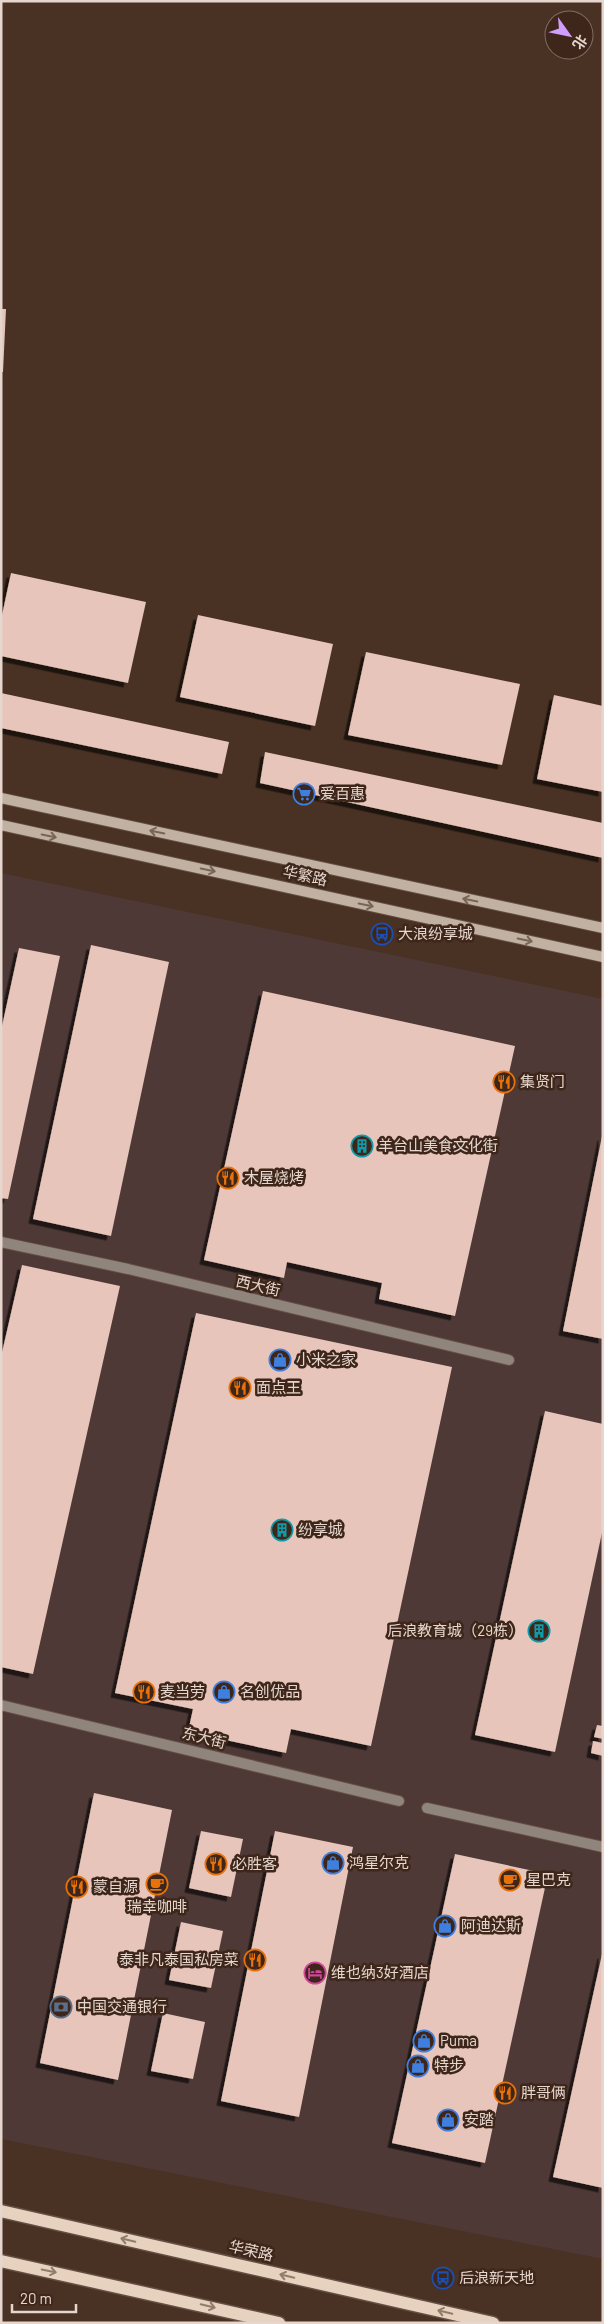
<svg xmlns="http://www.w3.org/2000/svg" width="604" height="2324" viewBox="0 0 604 2324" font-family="Barlow,'Noto Sans SC',sans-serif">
  <defs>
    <filter id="shadow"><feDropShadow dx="-4.5" dy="4.5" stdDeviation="0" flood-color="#0009"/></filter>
  </defs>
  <rect width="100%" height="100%" fill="#493124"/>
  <!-- commercial -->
  <path fill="#4e3936" d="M1,873L603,999V2259L1,2139Z"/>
  <!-- building -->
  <g fill="#e7c5ba" filter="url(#shadow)">
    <path d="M1,309H6L3,372H1Z"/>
    <path d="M11,573L146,602L128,683L1,656V620Z"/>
    <path d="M198,615L333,644L315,726L180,697Z"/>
    <path d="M366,652L520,684L502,765L348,735Z"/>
    <path d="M1,693L229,742L222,774L1,728Z"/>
    <path d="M554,695L603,706V792L537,779Z"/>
    <path d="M265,752L603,823V858L260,783Z"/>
    <path d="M91,945L169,962L111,1236L33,1219Z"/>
    <path d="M19,948L60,956L8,1199L1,1198V1031Z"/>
    <path d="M263,991L515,1046L455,1316L379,1299L382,1283L287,1262L284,1278L204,1260Z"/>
    <path d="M602,1136H603V1339L563,1331Z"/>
    <path d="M22,1265L120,1286L33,1674L1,1667V1357Z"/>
    <path d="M196,1313L452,1367L371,1746L291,1729L286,1753L188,1732L193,1709L115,1693Z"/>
    <path d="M545,1411L603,1424V1528L555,1752L475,1735Z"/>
    <path d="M597,1725L603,1726V1739L594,1737Z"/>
    <path d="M593,1741L603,1743V1756L591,1753Z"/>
    <path d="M94,1793L172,1810L118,2080L40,2063Z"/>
    <path d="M201,1831L243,1839L231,1897L189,1888Z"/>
    <path d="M275,1831L353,1847L299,2117L221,2101Z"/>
    <path d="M455,1854L548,1874L485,2163L392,2143Z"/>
    <path d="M181,1922L223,1931L211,1988L169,1980Z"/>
    <path d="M602,1954H603V2188L553,2177Z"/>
    <path d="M163,2013L205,2022L193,2079L151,2071Z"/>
  </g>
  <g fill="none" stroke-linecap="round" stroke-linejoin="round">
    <!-- pedestrian casing -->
    <g stroke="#654f43" stroke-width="12">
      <g id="pedestrian">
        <path d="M1,1242L128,1269L509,1360"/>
        <path d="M1,1705L399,1801"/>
        <path d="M427,1808L603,1847"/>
      </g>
    </g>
    <!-- secondary casing -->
    <g stroke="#654f43" stroke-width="12">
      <g id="secondary">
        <path d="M1,798L603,928"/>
        <path d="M1,825L603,957"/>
      </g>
    </g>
    <!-- primary casing -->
    <g stroke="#654f43" stroke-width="15">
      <g id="primary">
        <path d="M1,2211L493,2323"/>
        <path d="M1,2261L279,2323"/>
      </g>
    </g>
    <!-- pedestrian -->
    <use href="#pedestrian" stroke="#8f857c" stroke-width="10"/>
    <!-- secondary -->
    <use href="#secondary" stroke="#c1b1a2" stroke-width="10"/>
    <!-- primary -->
    <use href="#primary" stroke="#e7d2bf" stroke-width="12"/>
  </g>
  <!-- one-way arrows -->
  <defs><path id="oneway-shaft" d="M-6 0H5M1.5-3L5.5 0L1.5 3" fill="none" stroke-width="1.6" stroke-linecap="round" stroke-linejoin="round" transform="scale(1.25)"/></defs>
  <g stroke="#796557">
    <use href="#oneway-shaft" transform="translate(157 832) rotate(-168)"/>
    <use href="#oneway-shaft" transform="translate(49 836) rotate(12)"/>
    <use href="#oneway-shaft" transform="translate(208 870) rotate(12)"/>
    <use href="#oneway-shaft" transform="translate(470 900) rotate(-168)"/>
    <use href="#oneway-shaft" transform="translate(366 905) rotate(12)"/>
    <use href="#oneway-shaft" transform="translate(525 940) rotate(12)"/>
  </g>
  <g stroke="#927c6c">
    <use href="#oneway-shaft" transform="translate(128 2240) rotate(-167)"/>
    <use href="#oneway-shaft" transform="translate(49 2271) rotate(12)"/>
    <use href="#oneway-shaft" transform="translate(287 2276) rotate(-167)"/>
    <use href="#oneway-shaft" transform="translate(208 2306) rotate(13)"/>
    <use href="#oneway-shaft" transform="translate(445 2312) rotate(-167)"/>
  </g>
  <!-- icons -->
  <defs>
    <g id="supermarket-ring" transform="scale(1.125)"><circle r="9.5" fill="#3e271a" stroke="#3f7fe0" stroke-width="1.5"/><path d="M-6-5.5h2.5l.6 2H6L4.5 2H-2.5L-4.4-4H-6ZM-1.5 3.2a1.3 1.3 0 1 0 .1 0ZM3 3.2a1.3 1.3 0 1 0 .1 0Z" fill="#3f7fe0"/></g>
    <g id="bus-ring" transform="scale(1.125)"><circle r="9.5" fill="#3e271a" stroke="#1a4fb4" stroke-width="1.5"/><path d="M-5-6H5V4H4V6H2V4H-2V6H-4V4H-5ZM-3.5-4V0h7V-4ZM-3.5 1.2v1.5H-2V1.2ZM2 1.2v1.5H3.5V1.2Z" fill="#1a4fb4"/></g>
    <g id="restaurant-ring" transform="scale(1.125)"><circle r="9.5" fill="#3e271a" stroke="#e8710a" stroke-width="1.5"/><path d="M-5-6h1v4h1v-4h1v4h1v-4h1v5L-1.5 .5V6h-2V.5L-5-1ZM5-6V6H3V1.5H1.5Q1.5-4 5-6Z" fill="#e8710a"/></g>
    <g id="building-ring" transform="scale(1.125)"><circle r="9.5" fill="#3e271a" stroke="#0f9aa8" stroke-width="1.5"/><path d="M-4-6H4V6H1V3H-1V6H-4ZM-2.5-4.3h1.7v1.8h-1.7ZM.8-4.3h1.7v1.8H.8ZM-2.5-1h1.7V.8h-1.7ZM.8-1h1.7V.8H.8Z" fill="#0f9aa8"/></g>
    <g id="shop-ring" transform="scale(1.125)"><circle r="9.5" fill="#3e271a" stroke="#3f7fe0" stroke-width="1.5"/><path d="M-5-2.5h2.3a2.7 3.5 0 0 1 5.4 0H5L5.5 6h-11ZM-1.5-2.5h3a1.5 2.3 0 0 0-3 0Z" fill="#3f7fe0"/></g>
    <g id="cafe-ring" transform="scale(1.125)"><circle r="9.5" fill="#3e271a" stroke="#e8710a" stroke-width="1.5"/><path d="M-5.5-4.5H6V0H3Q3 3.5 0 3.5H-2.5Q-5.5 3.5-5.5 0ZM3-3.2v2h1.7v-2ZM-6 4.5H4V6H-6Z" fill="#e8710a"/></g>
    <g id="hotel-ring" transform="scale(1.125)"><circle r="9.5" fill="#3e271a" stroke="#d1479c" stroke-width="1.5"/><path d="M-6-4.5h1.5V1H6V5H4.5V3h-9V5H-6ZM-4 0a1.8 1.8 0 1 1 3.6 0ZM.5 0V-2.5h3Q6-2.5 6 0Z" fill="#d1479c"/></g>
    <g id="bank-ring" transform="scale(1.125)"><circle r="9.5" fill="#3e271a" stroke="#5c6f8a" stroke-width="1.5"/><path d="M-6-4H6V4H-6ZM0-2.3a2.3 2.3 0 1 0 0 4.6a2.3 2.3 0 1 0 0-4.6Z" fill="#5c6f8a"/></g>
  </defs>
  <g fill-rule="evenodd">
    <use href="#supermarket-ring" x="304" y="794"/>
    <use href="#bus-ring" x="382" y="934"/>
    <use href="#restaurant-ring" x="504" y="1082"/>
    <use href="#building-ring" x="362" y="1146"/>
    <use href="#restaurant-ring" x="228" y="1178"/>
    <use href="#shop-ring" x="280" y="1360"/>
    <use href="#restaurant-ring" x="240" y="1388"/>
    <use href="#building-ring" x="282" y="1530"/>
    <use href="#building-ring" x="539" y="1631"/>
    <use href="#restaurant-ring" x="144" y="1692"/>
    <use href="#shop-ring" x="224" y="1692"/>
    <use href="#shop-ring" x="333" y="1863"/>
    <use href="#restaurant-ring" x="216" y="1864"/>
    <use href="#cafe-ring" x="510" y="1880"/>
    <use href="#cafe-ring" x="157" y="1884"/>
    <use href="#restaurant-ring" x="77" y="1887"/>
    <use href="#shop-ring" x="445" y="1926"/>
    <use href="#restaurant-ring" x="255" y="1960"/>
    <use href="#hotel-ring" x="315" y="1973"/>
    <use href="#bank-ring" x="61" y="2007"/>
    <use href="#shop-ring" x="424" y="2041"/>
    <use href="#shop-ring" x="418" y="2066"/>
    <use href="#restaurant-ring" x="505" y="2093"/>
    <use href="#shop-ring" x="448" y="2120"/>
    <use href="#bus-ring" x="443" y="2278"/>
  </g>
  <g text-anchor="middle" stroke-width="5" stroke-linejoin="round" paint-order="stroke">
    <!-- poi labels -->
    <g font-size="15" fill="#e6d6ce" stroke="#3e271a" text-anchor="start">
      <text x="320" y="799">爱百惠</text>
      <text x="398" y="939">大浪纷享城</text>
      <text x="520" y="1087">集贤门</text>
      <text x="378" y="1151">羊台山美食文化街</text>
      <text x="244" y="1183">木屋烧烤</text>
      <text x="296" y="1365">小米之家</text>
      <text x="256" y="1393">面点王</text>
      <text x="298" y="1535">纷享城</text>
      <text x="523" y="1636" text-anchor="end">后浪教育城（29栋）</text>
      <text x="160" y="1697">麦当劳</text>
      <text x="240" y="1697">名创优品</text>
      <text x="349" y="1868">鸿星尔克</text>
      <text x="232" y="1869">必胜客</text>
      <text x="526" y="1885">星巴克</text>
      <text x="93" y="1892">蒙自源</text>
      <text x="157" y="1912" text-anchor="middle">瑞幸咖啡</text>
      <text x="461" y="1931">阿迪达斯</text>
      <text x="239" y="1965" text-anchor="end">泰非凡泰国私房菜</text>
      <text x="331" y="1978">维也纳3好酒店</text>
      <text x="77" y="2012">中国交通银行</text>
      <text x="440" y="2046">Puma</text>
      <text x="434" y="2071">特步</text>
      <text x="521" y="2098">胖哥俩</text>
      <text x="464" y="2125">安踏</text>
      <text x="459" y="2283">后浪新天地</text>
    </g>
    <!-- street labels -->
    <g font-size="15" fill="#e6d6ce" stroke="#3e271a">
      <text transform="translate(305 876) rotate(12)" y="5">华繁路</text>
      <text transform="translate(258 1286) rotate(13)" y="5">西大街</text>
      <text transform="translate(204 1738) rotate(14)" y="5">东大街</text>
      <text transform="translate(251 2251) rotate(13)" y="5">华荣路</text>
    </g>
  </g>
  <!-- border -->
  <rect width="604" height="2324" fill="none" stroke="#e6d6ce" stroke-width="5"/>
  <!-- north arrow -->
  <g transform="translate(569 35) rotate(123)"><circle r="24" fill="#3e271a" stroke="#816d62"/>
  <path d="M0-4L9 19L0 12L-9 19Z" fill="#d19dfe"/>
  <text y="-8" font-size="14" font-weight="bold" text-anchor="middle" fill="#e6d6ce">北</text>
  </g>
  <!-- scale -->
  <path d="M12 2304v8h64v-8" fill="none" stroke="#e6d6ce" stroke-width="2.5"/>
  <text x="20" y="2304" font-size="15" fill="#e6d6ce" stroke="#3e271a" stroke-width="4" paint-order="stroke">20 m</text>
</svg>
